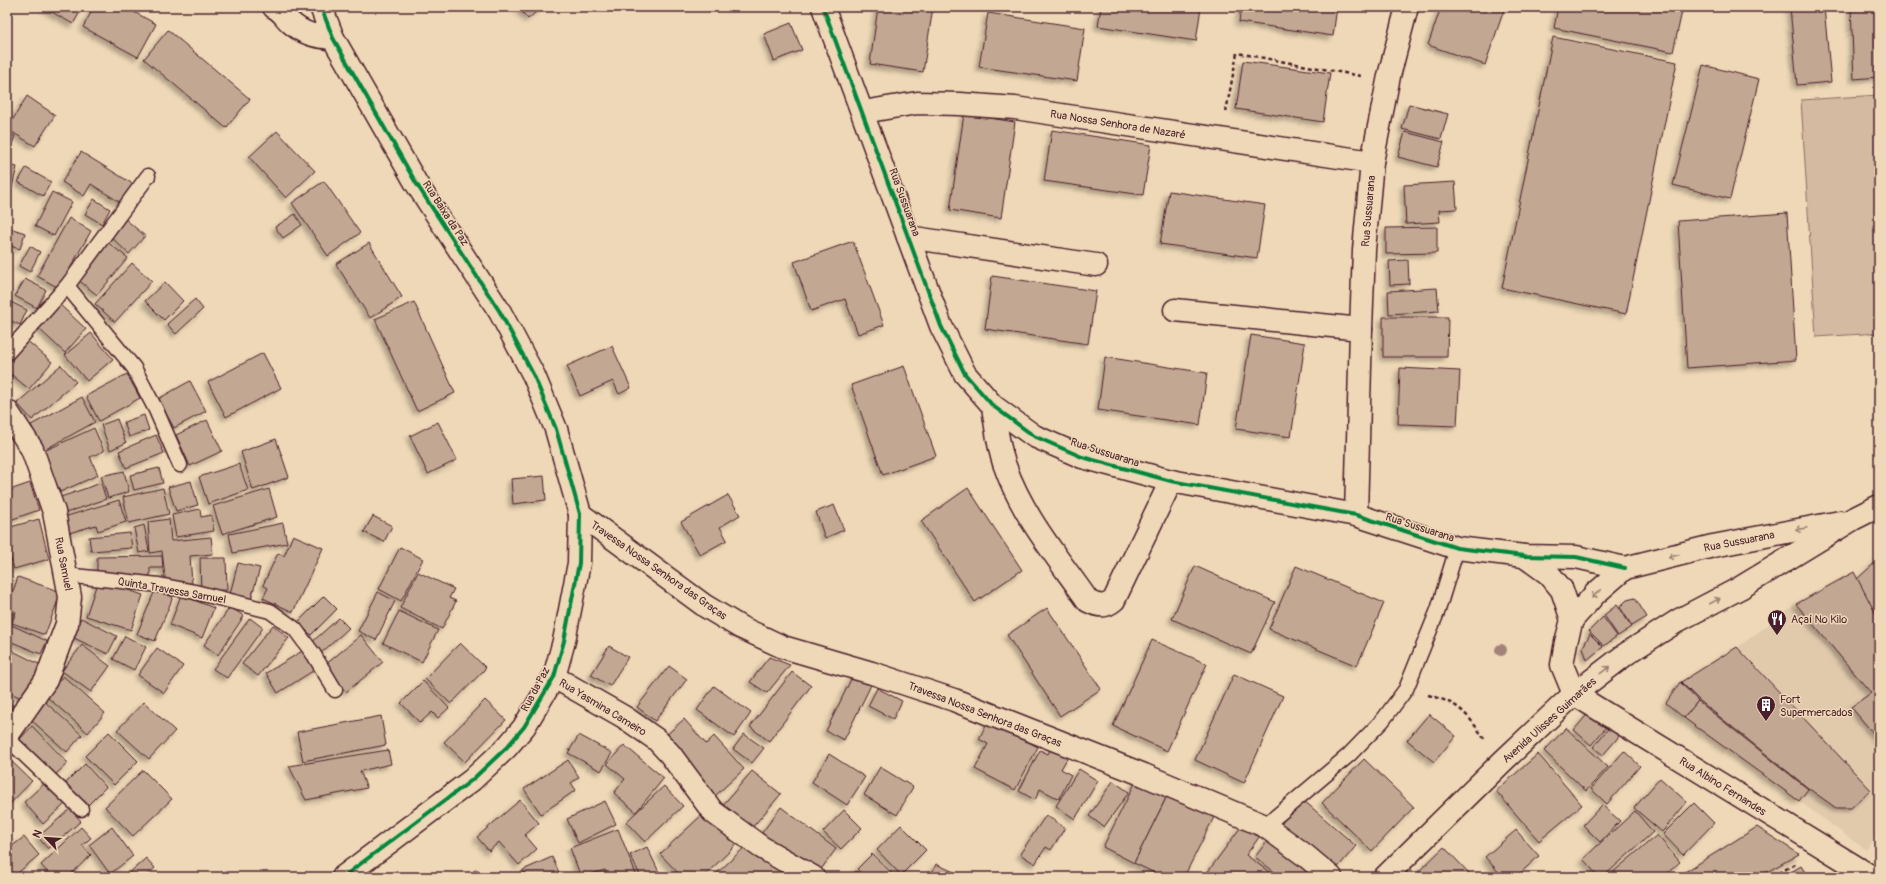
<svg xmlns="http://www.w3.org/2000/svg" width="1886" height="884" viewBox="0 0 1886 884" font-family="Pangolin,sans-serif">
  <defs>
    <filter id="shadow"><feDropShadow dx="-3.5" dy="3.5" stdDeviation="2" flood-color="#0004"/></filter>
  </defs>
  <rect width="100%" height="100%" fill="#eed8b7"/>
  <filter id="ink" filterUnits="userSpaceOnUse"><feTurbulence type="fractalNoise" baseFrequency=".025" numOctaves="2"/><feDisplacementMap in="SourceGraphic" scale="8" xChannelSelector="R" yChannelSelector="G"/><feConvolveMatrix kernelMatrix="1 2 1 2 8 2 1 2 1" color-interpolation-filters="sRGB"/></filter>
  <g filter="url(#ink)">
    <!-- built -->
    <path fill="#e1c9ac" d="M1796,604L1871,693L1852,707L1879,740V831L1866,850L1799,801L1808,789L1836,808H1851L1870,790L1738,647Z"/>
    <!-- green -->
    <path fill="#d3baa0" stroke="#8e6c66" d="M1879,95V333L1816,337L1801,100Z"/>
    <!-- building -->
    <g fill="#c2a792" stroke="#4a1f2b" filter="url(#shadow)">
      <path d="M43,7H83L73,24Z"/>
      <path d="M94,7H125L156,24L138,57L83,27Z"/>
      <path d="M518,7H542L528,19Z"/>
      <path d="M878,7H933L923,72L870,64Z"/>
      <path d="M1101,7H1201L1196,41L1098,26Z"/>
      <path d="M1241,7H1337L1333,36L1239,22Z"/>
      <path d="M1441,7H1505L1485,65L1428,45Z"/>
      <path d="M1558,7H1683L1673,52L1554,28Z"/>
      <path d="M1790,7H1824L1831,82L1797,85Z"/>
      <path d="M1851,7H1879V77L1854,79Z"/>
      <path d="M988,13L1085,28L1077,81L979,67Z"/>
      <path d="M791,23L802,50L774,61L764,34Z"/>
      <path d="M168,30L250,99L226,128L144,59Z"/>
      <path d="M1553,37L1677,62L1626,314L1502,288Z"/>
      <path d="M1243,61L1330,73L1323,122L1236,109Z"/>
      <path d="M1703,65L1759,79L1730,199L1673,185Z"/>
      <path d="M27,96L55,115L35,146L7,129Z"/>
      <path d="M1409,104L1448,114L1441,139L1402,129Z"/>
      <path d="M964,114L1015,122L1001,218L950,210Z"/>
      <path d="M1052,130L1151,145L1143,195L1044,181Z"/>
      <path d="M277,131L315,171L286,198L249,157Z"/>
      <path d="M1405,132L1444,142L1437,167L1398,157Z"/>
      <path d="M7,133L15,136L7,158Z"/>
      <path d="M81,152L133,184L121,203L91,184L84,196L62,182Z"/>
      <path d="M7,165L17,167L10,195L7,194Z"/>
      <path d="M26,168L51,182L43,196L18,182Z"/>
      <path d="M324,181L360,233L328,256L292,203Z"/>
      <path d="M1455,182L1457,209L1439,210L1440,222L1406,224L1404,185Z"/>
      <path d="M1169,191L1265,205L1257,258L1160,244Z"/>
      <path d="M52,192L72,202L54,236L35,226Z"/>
      <path d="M94,199L110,209L102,224L85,214Z"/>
      <path d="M1787,213L1796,360L1687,368L1678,221Z"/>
      <path d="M295,214L302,225L283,238L275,227Z"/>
      <path d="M123,217L145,236L129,254L108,234Z"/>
      <path d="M69,218L91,231L59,288L37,276Z"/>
      <path d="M7,227L25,233L20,249L7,245Z"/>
      <path d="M1437,227V253L1386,254V228Z"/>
      <path d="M106,241L128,258L97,295L76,278Z"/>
      <path d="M853,241L884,325L858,334L845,299L811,311L794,262Z"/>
      <path d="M369,243L402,297L370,318L336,264Z"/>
      <path d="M30,246L40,252L30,272L19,266Z"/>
      <path d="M1408,260L1409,284L1390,285L1389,261Z"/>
      <path d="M132,263L152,281L115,322L95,304Z"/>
      <path d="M992,276L1096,291L1088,344L985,329Z"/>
      <path d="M25,279L46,290L37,308L15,296Z"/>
      <path d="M165,282L183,301L164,320L145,301Z"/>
      <path d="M1437,288L1439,311L1389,314L1388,291Z"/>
      <path d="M195,299L203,309L176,334L167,324Z"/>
      <path d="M7,300L27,310L20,325L7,319Z"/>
      <path d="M414,302L455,393L417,411L375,319Z"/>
      <path d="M58,303L86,329L65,353L37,327Z"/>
      <path d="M1383,317H1448L1447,357H1383Z"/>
      <path d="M91,333L113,359L87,381L65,355Z"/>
      <path d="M1251,335L1305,343L1291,437L1236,429Z"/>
      <path d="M24,338L52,362L29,389L7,371V358Z"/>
      <path d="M612,346L631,388L619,394L613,381L580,396L567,366Z"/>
      <path d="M263,353L281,388L226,417L208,382Z"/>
      <path d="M1105,357L1207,373L1200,425L1098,410Z"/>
      <path d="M61,365L76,382L32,420L17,403Z"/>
      <path d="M904,366L936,456L883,475L851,385Z"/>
      <path d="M1400,368L1460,371L1457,426L1398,424Z"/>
      <path d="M127,374L140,398L99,421L86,396Z"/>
      <path d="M190,381L206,411L174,428L158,399Z"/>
      <path d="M82,397L95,422L44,450L31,425Z"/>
      <path d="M144,415L149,430L129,437L124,422Z"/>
      <path d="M117,419L126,443L110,450L101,425Z"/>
      <path d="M207,420L222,451L190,466L176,435Z"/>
      <path d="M438,422L457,460L428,474L410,436Z"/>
      <path d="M94,428L104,451L90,457L98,475L60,492L42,452Z"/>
      <path d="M156,435L164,453L126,468L119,451Z"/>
      <path d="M276,439L289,477L253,490L241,452Z"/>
      <path d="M239,464L248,490L208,504L199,477Z"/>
      <path d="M159,468L163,483L134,490L130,475Z"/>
      <path d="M124,471L129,492L108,498L101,476Z"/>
      <path d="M544,476L546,500L513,504L511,479Z"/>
      <path d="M191,481L198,505L176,511L168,487Z"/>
      <path d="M30,483L39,510L7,521V491Z"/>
      <path d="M101,483L106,499L60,515L55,499Z"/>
      <path d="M163,488L169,514L129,523L123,497Z"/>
      <path d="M968,488L1022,570L975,602L921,521Z"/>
      <path d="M269,489L277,517L222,534L213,506Z"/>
      <path d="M728,495L740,515L720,527L727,540L700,555L681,522Z"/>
      <path d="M119,500L126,522L98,531L96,525L69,533L64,517Z"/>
      <path d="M834,505L844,530L825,538L816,512Z"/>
      <path d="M200,509L201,517L211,515L214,531L176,537L172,515Z"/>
      <path d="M373,516L392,526L384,542L364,532Z"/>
      <path d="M39,519L49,559L14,569L7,545V528Z"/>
      <path d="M169,519L171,541L211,537L213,554L190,556L192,583L166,586L162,551L150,553L148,522Z"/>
      <path d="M283,523L287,543L233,553L229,534Z"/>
      <path d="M144,525L149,551L139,553L134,528Z"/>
      <path d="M130,533L132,548L91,551L89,537Z"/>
      <path d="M293,535L323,548L293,612L263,598L268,588L263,585L278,553L284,556Z"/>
      <path d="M400,547L423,559L401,601L379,589Z"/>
      <path d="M162,556L163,568H150V576L97,577V557Z"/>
      <path d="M200,558H226L227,590L201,591Z"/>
      <path d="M1879,559V618L1871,607L1857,579Z"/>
      <path d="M238,563L260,568L251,599L230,594Z"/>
      <path d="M1195,566L1275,602L1251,654L1172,619Z"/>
      <path d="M1296,566L1384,603L1357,666L1269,629Z"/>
      <path d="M418,572L454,589L449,598L456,601L442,629L400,608Z"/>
      <path d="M1854,572L1879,620V740L1851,707L1871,693L1796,604Z"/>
      <path d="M18,577L61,592L45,635L12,623L16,612L7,608Z"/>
      <path d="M98,580L143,595L131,630L86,616Z"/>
      <path d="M155,590L173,597L155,641L137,634Z"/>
      <path d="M378,592L395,601L376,640L358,631Z"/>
      <path d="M181,595L214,608L202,638L170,625Z"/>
      <path d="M324,596L337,609L311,635L298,622Z"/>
      <path d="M1635,598L1647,617L1632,626L1620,607L1627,600Z"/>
      <path d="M1617,605L1632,627L1618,636L1604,615Z"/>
      <path d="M230,607L244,616L218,655L204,645Z"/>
      <path d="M1047,608L1101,689L1060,716L1007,635Z"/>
      <path d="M7,611L14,614L9,624L47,641L41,654L7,640Z"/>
      <path d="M399,611L438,630L422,662L383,643Z"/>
      <path d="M1603,617L1617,636L1604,646L1589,631Z"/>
      <path d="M81,618L117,636L108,654L72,637Z"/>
      <path d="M250,618L263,628L227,678L213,669Z"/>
      <path d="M339,618L349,628L320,654L311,643Z"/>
      <path d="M273,625L289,638L258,676L242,664Z"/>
      <path d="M1590,634L1603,647L1587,660L1583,647Z"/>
      <path d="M361,635L383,662L346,692L324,666Z"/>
      <path d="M125,636L146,647L134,670L113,659Z"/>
      <path d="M1152,640L1207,664L1167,751L1113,726Z"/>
      <path d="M460,643L486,668L451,704L425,679Z"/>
      <path d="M82,645L110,666L91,692L62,671Z"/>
      <path d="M609,646L628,657L610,686L591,675Z"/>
      <path d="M1737,647L1871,790L1851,808H1836L1808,788L1700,701L1681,682Z"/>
      <path d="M7,648L41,665L23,699L7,691Z"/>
      <path d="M157,648L183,666L164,693L138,675Z"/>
      <path d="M304,650L316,669L278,693L266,673Z"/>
      <path d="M769,657L790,665L767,693L750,682Z"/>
      <path d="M669,666L687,679L655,721L637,707Z"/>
      <path d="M792,672L811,686L769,741L750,727Z"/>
      <path d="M854,673L872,683L844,740L826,731Z"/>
      <path d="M1234,674L1283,696L1244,783L1195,760Z"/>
      <path d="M63,676L105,713L88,733L46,696Z"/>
      <path d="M423,681L449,708L438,718L432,712L420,723L401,703Z"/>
      <path d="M1680,682L1698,701L1684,718L1666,703Z"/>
      <path d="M714,686L751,713L734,737L697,710Z"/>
      <path d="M877,688L902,701L893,719L868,706Z"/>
      <path d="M43,700L82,735L67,752L28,717Z"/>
      <path d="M485,700L506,720L465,762L444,742Z"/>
      <path d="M7,701L16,708L7,721Z"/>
      <path d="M1698,701L1808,789L1799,801L1684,718Z"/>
      <path d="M144,702L175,731L149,759L117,730Z"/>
      <path d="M1590,711L1608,725L1591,745L1574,730Z"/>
      <path d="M1429,714L1456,736L1434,762L1407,740Z"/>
      <path d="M381,716L386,745L303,761L297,732Z"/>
      <path d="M684,719L706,744L714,736L744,769L714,797L662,739Z"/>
      <path d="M988,721L1038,747L1015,790L975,769L988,744L979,739Z"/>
      <path d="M1612,724L1622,733L1603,755L1593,747Z"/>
      <path d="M32,726L68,763L55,775L19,740Z"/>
      <path d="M1566,728L1608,767L1586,791L1544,751Z"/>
      <path d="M109,732L138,761L114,785L85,756Z"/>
      <path d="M744,734L764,748L752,763L733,749Z"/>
      <path d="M579,735L612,753L601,771L568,753Z"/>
      <path d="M624,745L664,778L636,812L614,793L625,779L607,764Z"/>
      <path d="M1051,748L1068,757L1061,769L1071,775L1059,799L1040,789L1035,800L1019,791L1040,750L1048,754Z"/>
      <path d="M388,750L391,764L360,771L367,788L306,800L289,766Z"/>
      <path d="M1624,751L1640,766L1607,804L1591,789Z"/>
      <path d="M829,754L865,777L847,805L812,782Z"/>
      <path d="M1538,754L1582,805L1539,841L1496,791Z"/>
      <path d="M7,757L32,781L7,807Z"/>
      <path d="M1364,759L1414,807L1372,851L1322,803Z"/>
      <path d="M568,760L579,777L571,783L576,790L541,814L524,789Z"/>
      <path d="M85,764L106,787L87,806L65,784Z"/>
      <path d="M880,767L913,787L897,815L864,795Z"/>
      <path d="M1079,769L1098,781L1075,819L1056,806Z"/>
      <path d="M143,770L172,799L133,836L105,807Z"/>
      <path d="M752,771L781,794L750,830L722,806Z"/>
      <path d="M1660,778L1687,802L1662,832L1634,808Z"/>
      <path d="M1137,779L1168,794L1134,863L1103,847Z"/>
      <path d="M47,781L66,803L43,824L24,802Z"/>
      <path d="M1113,781L1129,792L1104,827L1089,816Z"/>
      <path d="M664,786L683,806L645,842L626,822Z"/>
      <path d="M1168,794L1214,817L1184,877H1163L1134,863Z"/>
      <path d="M1302,799L1356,846L1334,872L1280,825Z"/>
      <path d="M520,800L539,823L525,835L537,849L519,865L499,842L489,851L477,837Z"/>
      <path d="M605,801L616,824L578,843L567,819Z"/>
      <path d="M1694,803L1714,823L1683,855L1663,834Z"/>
      <path d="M1602,805L1620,821L1600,842L1583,825Z"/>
      <path d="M781,807L836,849L816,876L761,834Z"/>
      <path d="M70,809L81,821L48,849L38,837Z"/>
      <path d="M844,810L862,828L841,849L823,832Z"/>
      <path d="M1635,811L1653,832L1603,877H1599L1583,859Z"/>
      <path d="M704,813L735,846L703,877H682L660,854Z"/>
      <path d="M1046,815L1065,828L1051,850L1046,847L1035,864L1020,854Z"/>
      <path d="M1243,824L1260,836L1246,855L1276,877H1204Z"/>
      <path d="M901,825L926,850L901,875L877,850Z"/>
      <path d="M81,827L91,838L82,845L91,855L68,877H52L41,865Z"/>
      <path d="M112,827L133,856L110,874L89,845Z"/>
      <path d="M1757,827L1799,854L1758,877H1677Z"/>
      <path d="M618,829L637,877H608L605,870L581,877L570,848Z"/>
      <path d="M1516,830L1539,856L1516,877H1503L1485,857Z"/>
      <path d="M1657,835L1680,862L1663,877H1616L1612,873Z"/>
      <path d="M24,837L39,855L13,877H7V850Z"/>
      <path d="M1270,837L1322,877H1281L1255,857Z"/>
      <path d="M746,846L795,877H713Z"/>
      <path d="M647,847L659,872L649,877H641L630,855Z"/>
      <path d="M1444,847L1473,877H1413Z"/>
      <path d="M872,854L896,877H865L857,869Z"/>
      <path d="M552,857L561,877H526L523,870Z"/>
      <path d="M146,858L155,868L145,877H125Z"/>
      <path d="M936,864L965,877H930Z"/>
      <path d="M1801,866L1808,877H1783Z"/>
      <path d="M477,869L482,877H465Z"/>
      <path d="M395,871L399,877H387Z"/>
      <path d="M856,871L862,877H850Z"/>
    </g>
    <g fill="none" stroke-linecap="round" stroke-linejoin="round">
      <!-- lane casing -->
      <g stroke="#4a1f2b" stroke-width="17">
        <g id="lane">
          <path d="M67,286L134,368L156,410L180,465"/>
          <path d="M7,353L67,286L148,176"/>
          <path d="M65,575L159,585L195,592L270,611L295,629L314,655L335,690"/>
          <path d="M7,738L81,809"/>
          <path d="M1265,826L1349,755L1383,720L1406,689L1438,610L1457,548"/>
        </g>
      </g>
      <!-- street casing -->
      <g stroke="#4a1f2b" stroke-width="25">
        <g id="street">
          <path d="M274,7C282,11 284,16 290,22C303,34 316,37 333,38"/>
          <path d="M321,7L333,38L416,183L500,312L534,376L556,429L580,514L579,563L564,641L554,677L524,727L507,747L472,780L343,877"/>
          <path d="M823,7L941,326L965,374L993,406L1034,436L1082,457L1171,481L1356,515L1457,548L1524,556L1576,557L1625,568"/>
          <path d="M863,112L917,103L960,104L1015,108L1372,162"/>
          <path d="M908,237L1096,265"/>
          <path d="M1175,310L1361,329"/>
          <path d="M993,406C996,426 998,447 1005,466C1022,515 1058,558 1088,601C1098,606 1105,608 1114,600L1171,481"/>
          <path d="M7,411L32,449L54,512L70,597L67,624L46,680L7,736"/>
          <path d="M580,514L705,606L740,627L783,647L872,673L954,700L1144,775L1265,826L1306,856L1331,877"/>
          <path d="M1356,515L1361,329L1364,250L1372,162L1389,76L1407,7"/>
          <path d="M1524,556L1549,574L1562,590L1572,620"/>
          <path d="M554,677L624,717L657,740L670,754L713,812L761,847L813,877"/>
          <path d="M1574,694L1872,877"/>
        </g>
      </g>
      <!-- secondary casing -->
      <g stroke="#4a1f2b" stroke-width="25">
        <g id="secondary">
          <path d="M1574,694L1562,665L1566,642L1572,620L1595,594L1625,568L1713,546L1840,522"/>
          <path d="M1385,877L1502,762L1574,694L1626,654L1679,620L1740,588L1853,519L1879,506"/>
        </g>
      </g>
      <!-- path -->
      <g stroke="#4a1f2b" stroke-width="2.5" stroke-dasharray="4 3" stroke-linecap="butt">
        <path d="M1226,112L1237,53L1361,76"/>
        <path d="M1428,695C1462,704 1466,713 1486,741"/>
        <path d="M1773,877L1796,863"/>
      </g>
      <!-- lane -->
      <use href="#lane" stroke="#eed8b7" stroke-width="14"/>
      <!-- street -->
      <use href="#street" stroke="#eed8b7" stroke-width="22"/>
      <!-- secondary -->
      <use href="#secondary" stroke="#eed8b7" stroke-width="22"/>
      <!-- cycleway casing -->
      <g stroke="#eed8b7" stroke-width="6">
        <g id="cycleway">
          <path d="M321,7L333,38L416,183L500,312L534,376L556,429L580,514L579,563L564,641L554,677L524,727L507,747L472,780L343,877"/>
          <path d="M823,7L941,326L965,374L993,406L1034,436L1082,457L1171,481L1356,515L1457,548L1524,556L1576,557L1625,568"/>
        </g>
      </g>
      <!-- cycleway -->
      <use href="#cycleway" stroke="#00873e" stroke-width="4"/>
    </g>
    <!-- trees -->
    <circle fill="#a38377" cx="1501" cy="650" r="6"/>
    <!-- one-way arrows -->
    <defs><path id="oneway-shaft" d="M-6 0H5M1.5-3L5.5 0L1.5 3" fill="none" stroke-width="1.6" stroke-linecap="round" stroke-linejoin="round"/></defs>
    <g stroke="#9c7c71">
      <use href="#oneway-shaft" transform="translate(1801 529) rotate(169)"/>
      <use href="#oneway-shaft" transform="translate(1674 556) rotate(165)"/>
      <use href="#oneway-shaft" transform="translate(1596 594) rotate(136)"/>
      <use href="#oneway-shaft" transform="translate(1715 601) rotate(-28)"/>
      <use href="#oneway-shaft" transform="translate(1605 670) rotate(-38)"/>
    </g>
  </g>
  <!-- icons -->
  <defs>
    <g id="restaurant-pin" transform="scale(1)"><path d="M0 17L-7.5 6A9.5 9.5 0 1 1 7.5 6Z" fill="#4a1f2b" stroke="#eed8b7"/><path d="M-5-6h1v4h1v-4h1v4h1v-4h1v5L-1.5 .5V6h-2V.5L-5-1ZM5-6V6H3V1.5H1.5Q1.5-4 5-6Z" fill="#fff"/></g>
    <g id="building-pin" transform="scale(1)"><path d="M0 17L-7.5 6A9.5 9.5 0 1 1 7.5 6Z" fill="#4a1f2b" stroke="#eed8b7"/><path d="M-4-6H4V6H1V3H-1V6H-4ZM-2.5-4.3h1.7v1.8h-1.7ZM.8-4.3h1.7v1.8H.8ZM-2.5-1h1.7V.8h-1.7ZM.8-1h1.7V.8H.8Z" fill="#fff"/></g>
  </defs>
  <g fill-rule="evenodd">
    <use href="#restaurant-pin" x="1777" y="619"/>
    <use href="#building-pin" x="1766" y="705"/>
  </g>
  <g text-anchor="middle" stroke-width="3" stroke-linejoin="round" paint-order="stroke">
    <!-- street labels -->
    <g font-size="11" fill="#4a1f2b" stroke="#eed8b7">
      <text transform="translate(1118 124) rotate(9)" y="4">Rua Nossa Senhora de Nazaré</text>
      <text transform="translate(905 202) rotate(70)" y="4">Rua Sussuarana</text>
      <text transform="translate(1368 211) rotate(-85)" y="4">Rua Sussuarana</text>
      <text transform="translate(446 213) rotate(57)" y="4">Rua Baixa da Paz</text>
      <text transform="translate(1105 452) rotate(18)" y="4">Rua Sussuarana</text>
      <text transform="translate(1420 527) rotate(18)" y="4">Rua Sussuarana</text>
      <text transform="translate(1739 541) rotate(-11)" y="4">Rua Sussuarana</text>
      <text transform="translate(64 564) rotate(79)" y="4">Rua Samuel</text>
      <text transform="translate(659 570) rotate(35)" y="4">Travessa Nossa Senhora das Graças</text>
      <text transform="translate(172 590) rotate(10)" y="4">Quinta Travessa Samuel</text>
      <text transform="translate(535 689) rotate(-62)" y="4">Rua da Paz</text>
      <text transform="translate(603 707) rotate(31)" y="4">Rua Yasmina Cameiro</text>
      <text transform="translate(985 714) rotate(21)" y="4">Travessa Nossa Senhora das Graças</text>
      <text transform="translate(1549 720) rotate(-42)" y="4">Avenida Ulisses Guimarães</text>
      <text transform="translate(1723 786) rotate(32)" y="4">Rua Albino Fernandes</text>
    </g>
    <!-- poi labels -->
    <g font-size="11" fill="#4a1f2b" stroke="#eed8b7" text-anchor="start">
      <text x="1791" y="623">Açaí No Kilo</text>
      <text x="1780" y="703">Fort<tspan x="1780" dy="13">Supermercados</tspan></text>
    </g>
  </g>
  <!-- margin -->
  <rect width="1886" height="884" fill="none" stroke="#eed8b7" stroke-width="24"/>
  <rect x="12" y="12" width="1862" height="860" fill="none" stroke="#4a1f2b" stroke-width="1.5" filter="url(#ink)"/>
  <!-- north arrow -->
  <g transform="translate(46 838) rotate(295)" stroke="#eed8b7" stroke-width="3" paint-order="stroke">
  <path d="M0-3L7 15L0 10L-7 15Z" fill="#4a1f2b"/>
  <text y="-6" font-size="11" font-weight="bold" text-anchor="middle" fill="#4a1f2b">N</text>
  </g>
</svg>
